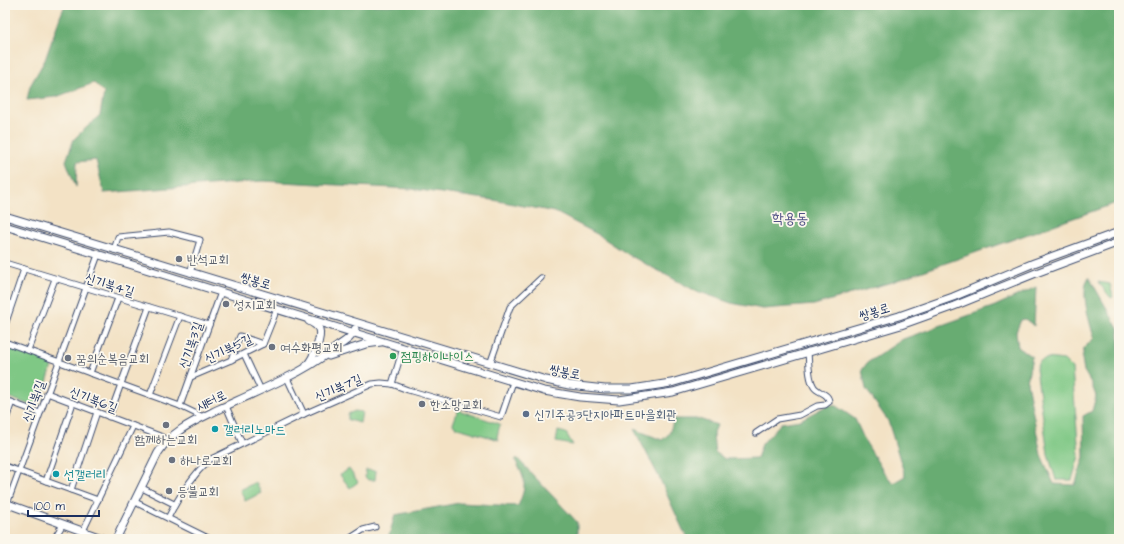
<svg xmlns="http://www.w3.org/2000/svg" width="1124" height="544" viewBox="0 0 1124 544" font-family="'Architects Daughter','Poor Story',sans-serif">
  <rect width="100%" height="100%" fill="#fbf7ec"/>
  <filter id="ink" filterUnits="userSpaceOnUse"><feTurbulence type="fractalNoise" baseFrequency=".025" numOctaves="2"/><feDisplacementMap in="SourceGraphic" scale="8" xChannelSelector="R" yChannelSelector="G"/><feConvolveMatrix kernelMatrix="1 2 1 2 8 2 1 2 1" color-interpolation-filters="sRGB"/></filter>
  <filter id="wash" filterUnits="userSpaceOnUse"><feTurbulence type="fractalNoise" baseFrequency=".012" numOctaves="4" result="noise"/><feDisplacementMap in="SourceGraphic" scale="16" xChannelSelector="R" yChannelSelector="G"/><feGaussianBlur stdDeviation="0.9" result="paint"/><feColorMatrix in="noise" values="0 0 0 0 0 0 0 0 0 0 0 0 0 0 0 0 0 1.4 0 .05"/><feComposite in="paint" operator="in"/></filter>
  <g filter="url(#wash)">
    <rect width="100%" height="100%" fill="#f3e2c5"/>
    <!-- green -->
    <g fill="#7fc885" stroke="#4d7c72">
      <path d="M1098,282L1110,284L1113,297L1111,298Z"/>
      <path d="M5,346L51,361L52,366L41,402L33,406L5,396Z"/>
      <path d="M1047,358L1064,360L1072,368L1079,456L1072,480H1056L1048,454L1036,368C1038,362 1040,360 1047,359Z"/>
      <path d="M458,410L500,424L497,437L499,440L455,427L453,424Z"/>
      <path d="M355,411L362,412L360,423L348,420V414Z"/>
      <path d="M558,431L566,433L573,445L556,442Z"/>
      <path d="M349,469L358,482L350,488L340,475Z"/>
      <path d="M366,470L376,471L375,480H368L365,477Z"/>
      <path d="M256,482L261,493L245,501L240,490Z"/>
    </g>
    <!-- forest -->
    <g fill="#67ac72" stroke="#416e68">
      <path d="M65,5H1119V202L892,282L814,305L763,309L731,303L694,290L629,255L597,234L555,212L493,200L412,189L263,181L104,193L96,160L77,162L76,187L66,161L74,139L100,115L104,93L94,83L56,97L27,100L30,86L45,60L60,17Z"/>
      <path d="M1089,277L1119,330V539H689L683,530L659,477L634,429L662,440L669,434L674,419H699L717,425L713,435L715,452L725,459L757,458L762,444L781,423L800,420L828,405L836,406L855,419L865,441L883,471L893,483L905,476L888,421L866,389L862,370L867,363L903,339L995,306L1036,287L1034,326L1025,319L1021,320L1016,332L1018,347L1032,357L1027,382L1041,455L1054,484L1075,485L1084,457L1083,416L1092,411L1096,396L1091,383L1084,371L1082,359L1084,348L1094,338C1090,322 1079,291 1089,277Z"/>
      <path d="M517,458L577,522V539H388L395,515L459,503L518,506C527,485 526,480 515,460Z"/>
    </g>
  </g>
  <g filter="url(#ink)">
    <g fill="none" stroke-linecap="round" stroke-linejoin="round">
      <!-- street casing -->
      <g stroke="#3b4a6d" stroke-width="7">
        <g id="street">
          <path d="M5,233L7,227"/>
          <path d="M114,250L118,237L169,232L200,240L190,273"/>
          <path d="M5,263L209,325"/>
          <path d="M5,325L24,269"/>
          <path d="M5,342L180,406L203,417"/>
          <path d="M28,350L55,279"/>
          <path d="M244,354L261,390"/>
          <path d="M231,360L240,336L263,344"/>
          <path d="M490,364L510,307L541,278"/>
          <path d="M90,373L118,298"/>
          <path d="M191,377L231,360L263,344L277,309"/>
          <path d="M287,378L304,414"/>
          <path d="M392,384L403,348"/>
          <path d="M47,393L160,436L167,440"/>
          <path d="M150,395L180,316"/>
          <path d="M5,400L40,413"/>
          <path d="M180,406L221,292"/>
          <path d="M226,406L242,443"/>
          <path d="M109,417L149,307"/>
          <path d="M5,422L12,402"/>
          <path d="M756,433L777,419L800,415L817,406L825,405L829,402C829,393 818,393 814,387C808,378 809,362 808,351"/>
          <path d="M5,466L98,500"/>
          <path d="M46,481L73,403"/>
          <path d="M142,488L174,504"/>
          <path d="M71,490L97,412"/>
          <path d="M135,502L210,539"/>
          <path d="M7,504L98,255"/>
          <path d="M168,518C179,496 191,477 209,460L304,414L372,384L381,383L392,384L408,390L501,417L513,382"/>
          <path d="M83,531L133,426"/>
          <path d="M54,539L63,524"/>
          <path d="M349,539L363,530L375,527"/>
        </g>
      </g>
      <!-- secondary casing -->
      <g stroke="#3b4a6d" stroke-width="9">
        <g id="secondary">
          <path d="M5,216L546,380L569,385L605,389H632L671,383L899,316L953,297L1034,263L1119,232"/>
          <path d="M5,226L544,391L580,397L619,400L673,392L901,325L954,306L1036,273L1119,242"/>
          <path d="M329,356L366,344L381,342"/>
          <path d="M307,365C313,359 322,338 319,329C317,325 313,323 309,321"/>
          <path d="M5,503L104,539"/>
          <path d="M116,539L158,453C172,430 197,420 219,409C241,399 264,389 286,378C304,370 322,358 338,346C344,342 353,337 355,329"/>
        </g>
      </g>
      <!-- street -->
      <use href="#street" stroke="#fff" stroke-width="5"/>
      <!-- secondary -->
      <use href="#secondary" stroke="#fff" stroke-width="7"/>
    </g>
  </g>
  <!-- markers -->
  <g fill="#6b7280" stroke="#fbf7ec" stroke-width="1.5">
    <circle cx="179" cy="259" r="4"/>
    <circle cx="226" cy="304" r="4"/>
    <circle cx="272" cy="347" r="4"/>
    <circle cx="68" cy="358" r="4"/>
    <circle cx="422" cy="404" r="4"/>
    <circle cx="166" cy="425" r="4"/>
    <circle cx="172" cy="460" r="4"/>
    <circle cx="169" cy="491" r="4"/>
  </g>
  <circle fill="#2e9e5b" stroke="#fbf7ec" stroke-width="1.5" cx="393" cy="356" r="4"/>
  <circle fill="#5c6f8a" stroke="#fbf7ec" stroke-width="1.5" cx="526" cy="414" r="4"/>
  <g fill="#0f9aa8" stroke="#fbf7ec" stroke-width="1.5">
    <circle cx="215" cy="429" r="4"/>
    <circle cx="56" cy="474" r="4"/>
  </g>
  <g text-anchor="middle" stroke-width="3.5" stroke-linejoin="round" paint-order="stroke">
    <!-- worship labels -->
    <g font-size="13" fill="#5b616d" stroke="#fbf7ec" text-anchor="start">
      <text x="187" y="264">반석교회</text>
      <text x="234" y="309">성지교회</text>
      <text x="280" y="352">여수화평교회</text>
      <text x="76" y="363">꿈의순복음교회</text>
      <text x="430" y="409">한소망교회</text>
      <text x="166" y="444" text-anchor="middle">함께하는교회</text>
      <text x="180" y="465">하나로교회</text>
      <text x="177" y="496">등불교회</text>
    </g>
    <!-- street labels -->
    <g font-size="13" fill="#1b2f5e" stroke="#fbf7ec">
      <text transform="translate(256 280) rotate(17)" y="5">쌍봉로</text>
      <text transform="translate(110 284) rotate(17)" y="5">신기북4길</text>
      <text transform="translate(874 311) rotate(-17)" y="5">쌍봉로</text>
      <text transform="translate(190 345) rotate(-71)" y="5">신기북3길</text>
      <text transform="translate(228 348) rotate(-25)" y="5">신기북5길</text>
      <text transform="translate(565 371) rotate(11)" y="5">쌍봉로</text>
      <text transform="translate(338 387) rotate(-23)" y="5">신기북7길</text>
      <text transform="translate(94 399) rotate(21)" y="5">신기북6길</text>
      <text transform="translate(211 400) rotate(-26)" y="5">새터로</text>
      <text transform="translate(33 401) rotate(-70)" y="5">신기북1길</text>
    </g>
    <!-- leisure labels -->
    <g font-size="13" fill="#27864d" stroke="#fbf7ec" text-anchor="start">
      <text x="401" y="361">점핑하이나이스</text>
    </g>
    <!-- service labels -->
    <g font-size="13" fill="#4e5e75" stroke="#fbf7ec" text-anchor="start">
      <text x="534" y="419">신기주공3단지아파트마을회관</text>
    </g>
    <!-- culture labels -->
    <g font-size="13" fill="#0d838f" stroke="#fbf7ec" text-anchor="start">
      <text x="223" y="434">갤러리노마드</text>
      <text x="64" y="479">선갤러리</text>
    </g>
    <!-- quarter labels -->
    <g font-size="15" fill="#525388" stroke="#fbf7ec">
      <text x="790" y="223">학용동</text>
    </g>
  </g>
  <!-- margin -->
  <rect width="1124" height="544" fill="none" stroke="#fbf7ec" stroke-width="20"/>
  <!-- scale -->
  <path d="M28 510v6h71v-6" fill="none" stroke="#1b2f5e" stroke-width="2"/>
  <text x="34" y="510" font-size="12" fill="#1b2f5e" stroke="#fbf7ec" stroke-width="3" paint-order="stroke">100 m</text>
</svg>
